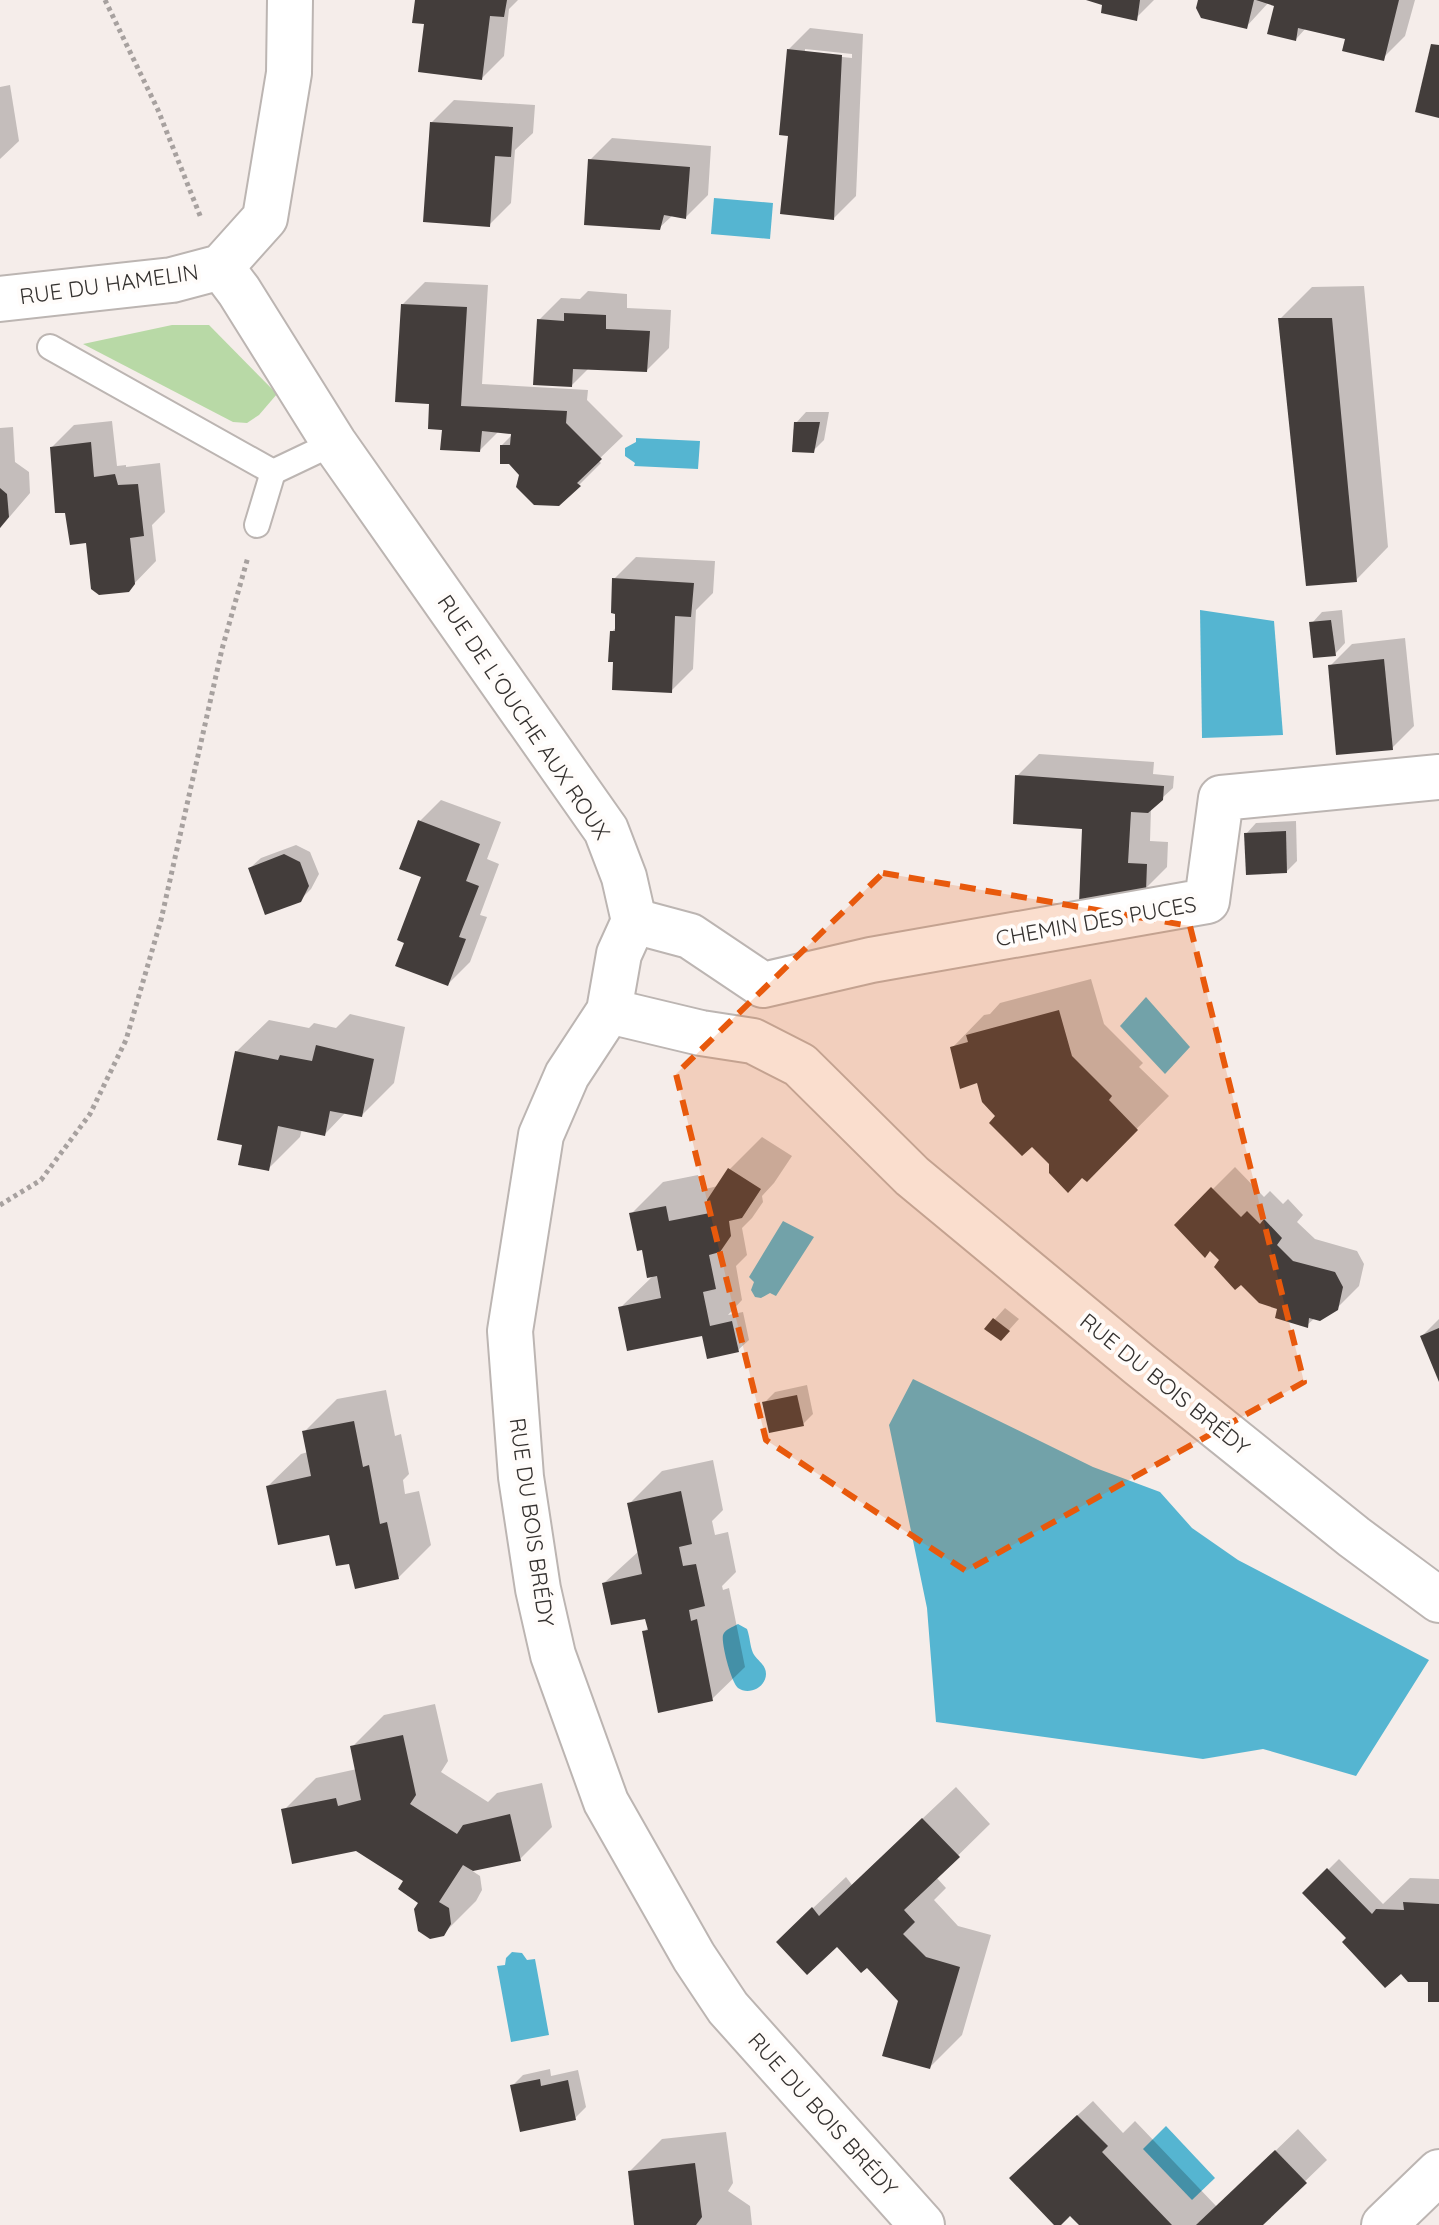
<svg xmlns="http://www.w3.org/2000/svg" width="1439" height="2225" viewBox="0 0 1439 2225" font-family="Quicksand,sans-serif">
  <rect width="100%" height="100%" fill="#f5edea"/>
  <!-- green -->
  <path fill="#b8d9a6" d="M172,325H209L277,394L259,415L247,423L233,422L83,344Z"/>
  <!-- water -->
  <g fill="#55b5d1">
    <path d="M714,198L773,203L770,239L711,234Z"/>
    <path d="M636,438L700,441L698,469L634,466L635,463L625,456V448L636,442Z"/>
    <path d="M1200,610L1274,621L1283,735L1202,738Z"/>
    <path d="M1146,997L1190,1047L1165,1074L1120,1026Z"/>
    <path d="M783,1221L814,1237L776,1296L770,1293L761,1298L755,1297L751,1290L754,1282L749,1277Z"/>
    <path d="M913,1379L1093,1467L1160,1492L1192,1528L1238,1560L1429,1660L1356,1776L1263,1749L1203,1759L936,1722L927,1608L889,1425Z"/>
    <path d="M738,1624L747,1629C750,1637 750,1646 753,1653C757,1661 766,1664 766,1674C766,1687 749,1696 738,1688C731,1682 721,1643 723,1635C725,1629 733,1627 738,1624Z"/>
    <path d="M512,1952L522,1953L527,1960L535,1959L549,2035L511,2042L497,1966L505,1965L506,1958Z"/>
    <path d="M1166,2126L1215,2178L1192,2200L1143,2149Z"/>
  </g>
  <!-- shadow -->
  <g fill="#0003" fill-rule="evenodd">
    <path d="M417,0H518L509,9L504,56L482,78L427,23Z"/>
    <path d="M1089,0H1154L1136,18L1104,3Z"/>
    <path d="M1200,0H1415L1405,36L1383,58L1348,37L1306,28L1296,39L1276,4L1269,2L1246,27Z"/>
    <path d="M810,28L863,34L856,196L834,218L791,134L788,50ZM805,49L852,54V58L805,53Z"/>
    <path d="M10,85L19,141L0,159V87Z"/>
    <path d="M454,100L535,105L533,133L515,150L511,203L489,225L432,122Z"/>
    <path d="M612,138L711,146L708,195L686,217L673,215L659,228L590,160Z"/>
    <path d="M425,282L488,285L482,384L588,390L587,400L623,436L598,460L601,463L579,485L522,474L502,445L512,435L513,432L499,431L480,450L444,428L431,402L403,304Z"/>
    <path d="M1364,286L1388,547L1356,580L1280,319L1312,287Z"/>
    <path d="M588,291L627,294V308L671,310L669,348L647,370L589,368L572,385L539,320L561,298L580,299Z"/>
    <path d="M806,412H829L824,440L813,451L796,423Z"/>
    <path d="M112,421L117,466L126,465V467L160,463L165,512L152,525L156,561L128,590L88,541L52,447L74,425Z"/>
    <path d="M13,427L15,462L29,472L30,493L0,528V428Z"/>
    <path d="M636,557L715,561L713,593L696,610L693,669L671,691L615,660L612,632L617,626L614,579Z"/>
    <path d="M1342,610L1345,643L1335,654L1312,623L1322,612Z"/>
    <path d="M1405,638L1414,726L1392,748L1330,666L1352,644Z"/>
    <path d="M1039,754L1154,762L1153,774L1174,776L1173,788L1151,808L1150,841L1168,842L1167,867L1145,889L1084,827L1017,776Z"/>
    <path d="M441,800L501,822L487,859L499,864L480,915L487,917L470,962L448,984L419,822Z"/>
    <path d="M1296,821L1297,861L1287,871L1246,834L1256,823Z"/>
    <path d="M296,845L310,852L319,874L311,889L300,900L250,868L261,858Z"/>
    <path d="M1091,979L1104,1024L1143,1063L1139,1067L1169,1096L1087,1179L1051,1163L1023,1093L979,1081L952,1048L984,1015L990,1014L1000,1003Z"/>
    <path d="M350,1014L405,1027L394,1083L362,1115L346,1112L325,1134L302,1129L300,1137L268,1169L245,1143L236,1052L269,1020L309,1028L314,1023L336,1028Z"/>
    <path d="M762,1137L792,1156L774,1183L762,1196L763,1202L752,1218L742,1228L747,1255L736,1266L742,1300L728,1315L743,1312L749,1340L738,1350L708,1333L620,1308L654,1275L631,1214L663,1182L698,1175L701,1190L718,1186L730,1169Z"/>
    <path d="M1235,1167L1264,1197L1270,1191L1283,1204L1288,1199L1303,1215L1297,1222L1315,1239L1357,1251L1364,1264L1359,1286L1336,1309L1315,1318L1307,1325L1279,1307L1177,1225Z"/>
    <path d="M1005,1308L1019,1319L1001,1339L987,1328Z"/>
    <path d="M1439,1319V1377L1422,1336Z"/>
    <path d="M807,1385L813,1414L803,1424L764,1403L775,1392Z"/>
    <path d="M386,1390L395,1436L401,1434L409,1474L403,1480L405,1494L419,1491L431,1545L398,1578L351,1561L330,1532L268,1486L301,1454L308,1452L304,1432L337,1399Z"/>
    <path d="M713,1460L723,1510L712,1521L715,1535L728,1532L736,1572L722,1586L723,1590L729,1588L745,1667L712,1699L644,1632L649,1627L647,1616L604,1583L639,1551L630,1503L662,1471Z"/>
    <path d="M435,1704L448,1761L441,1772L488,1802L497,1793L542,1783L552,1827L520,1859L471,1870L480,1876L482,1890L476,1901L443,1934L406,1880L356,1849L284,1810L316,1778L357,1769L352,1747L384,1715Z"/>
    <path d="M956,1787L990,1824L936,1877L946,1888L934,1900L958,1926L991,1935L962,2035L930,2067L900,2000L811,1910L846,1877L852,1885Z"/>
    <path d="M1339,1859L1383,1904L1410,1878L1439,1879V2000L1430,1980L1401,1971L1349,1938L1305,1893Z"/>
    <path d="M550,2069L551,2076L578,2070L586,2107L575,2118L512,2086L523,2075Z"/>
    <path d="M1093,2101L1123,2133L1135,2121L1217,2207L1298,2129L1327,2160L1260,2225H1082L1070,2213L1056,2225L1044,2146Z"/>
    <path d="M726,2132L733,2183L728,2191L750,2206L752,2225H636L630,2171L662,2139Z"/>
  </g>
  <!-- building -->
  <g fill="#433d3b">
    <path d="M415,0H507L504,17L490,16L482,80L418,72L424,24L412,23Z"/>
    <path d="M1086,0H1140L1137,21L1101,13L1102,5Z"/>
    <path d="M1198,0H1254L1247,29L1201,18L1196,8Z"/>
    <path d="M1256,0H1399L1384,61L1342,51L1345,39L1298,28L1296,41L1267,34L1274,6Z"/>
    <path d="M1431,44L1439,45V118L1415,112Z"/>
    <path d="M787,49L842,55L834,220L780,214L788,136L779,135Z"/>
    <path d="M430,122L513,127L511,157L495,156L490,227L423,222Z"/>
    <path d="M588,159L690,167L686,219L664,215L660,230L584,225Z"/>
    <path d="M401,304L467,307L461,406L567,411L566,423L602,459L577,483L581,486L559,506L534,505L516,487L519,475L509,464H500V445H510L511,434L482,431L480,452L440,450L442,430L428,429L429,404L395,402Z"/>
    <path d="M564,313L606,315V329L650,331L647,372L573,369L572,387L533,385L537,319L564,321Z"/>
    <path d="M1278,318H1332L1357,582L1306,586Z"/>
    <path d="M794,422H820L814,453L792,452Z"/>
    <path d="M91,442L94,477L115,474L118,485L138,484L144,536L130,538L135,584L129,592L99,595L91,589L86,543L70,545L65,513H55L50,447Z"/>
    <path d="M0,488L7,494L9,517L0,528Z"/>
    <path d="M612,578L694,583L691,617L675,616L672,693L612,690L613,662H608L610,631H615V614L611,613Z"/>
    <path d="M1331,620L1336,656L1313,658L1309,622Z"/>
    <path d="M1384,659L1393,750L1336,755L1328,665Z"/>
    <path d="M1015,775L1164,786L1163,800L1148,813L1131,812L1128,863L1147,864L1146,891L1079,904L1082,829L1013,824Z"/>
    <path d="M418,820L480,844L466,881L479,886L459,937L466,939L448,986L395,966L404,943L397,940L421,877L399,869Z"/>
    <path d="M1286,831L1287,873L1246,875L1244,833Z"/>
    <path d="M284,854L300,862L309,886L301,902L265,915L248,868Z"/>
    <path d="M1059,1010L1072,1056L1112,1096L1109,1100L1138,1130L1087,1182L1082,1178L1068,1193L1049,1173V1164L1032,1147L1022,1156L989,1123L995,1116L982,1102L977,1083L960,1089L950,1047L968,1042L966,1035Z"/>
    <path d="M316,1045L374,1059L362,1117L330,1111L325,1136L278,1126L269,1171L238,1165L242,1145L217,1140L235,1051L278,1060L280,1055L312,1061Z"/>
    <path d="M728,1168L761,1189L742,1218L729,1221L731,1236L720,1252L709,1255L716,1289L703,1292L710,1326L732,1321L739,1352L707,1359L702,1336L627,1351L618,1307L661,1298L657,1276L647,1278L642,1250L637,1251L629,1213L666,1206L669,1221L710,1213L707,1200Z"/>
    <path d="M1211,1187L1241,1217L1247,1211L1260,1224L1264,1219L1282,1238L1277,1245L1293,1261L1335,1272L1343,1287L1338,1310L1320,1321L1309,1318L1308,1328L1275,1318L1277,1309L1259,1303L1241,1285L1235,1290L1214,1267L1219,1260L1210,1251L1205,1258L1174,1225Z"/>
    <path d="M993,1318L1010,1331L1001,1341L984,1329Z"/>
    <path d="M1439,1328V1382L1420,1336Z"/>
    <path d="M797,1395L804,1426L769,1433L762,1402Z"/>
    <path d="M354,1421L363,1467L369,1465L380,1524L387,1522L399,1579L355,1589L349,1564L336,1566L329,1535L278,1545L266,1486L311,1476L302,1431Z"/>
    <path d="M681,1491L692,1544L679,1547L683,1566L696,1564L705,1606L689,1610L691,1621L697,1619L713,1701L658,1713L642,1631L648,1630L645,1619L611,1625L602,1583L642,1574L627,1503Z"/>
    <path d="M403,1735L416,1795L410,1804L457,1834L463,1825L510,1814L521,1861L473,1871L463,1865L439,1902L449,1908L451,1924L444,1936L430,1939L418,1931L414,1909L418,1903L398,1889L403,1881L356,1851L292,1864L281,1809L336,1798L338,1806L361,1800L350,1746Z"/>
    <path d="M922,1818L960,1857L904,1910L915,1922L903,1934L926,1957L960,1967L930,2069L882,2056L898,2001L867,1968L861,1973L837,1947L807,1975L776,1942L812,1907L819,1916Z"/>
    <path d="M1327,1868L1372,1914L1376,1909L1404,1910L1403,1902L1439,1904V2002H1428V1982H1408L1401,1974L1385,1988L1342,1942L1346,1938L1302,1893Z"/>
    <path d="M540,2079L541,2086L568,2080L576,2120L520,2132L510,2085Z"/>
    <path d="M1077,2115L1108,2146L1102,2152L1172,2225H1079L1070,2216L1061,2225H1054L1009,2178Z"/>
    <path d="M1275,2150L1307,2183L1263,2225H1196Z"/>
    <path d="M695,2163L702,2217L696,2225H634L628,2171Z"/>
  </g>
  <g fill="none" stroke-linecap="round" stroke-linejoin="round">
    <!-- service casing -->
    <g stroke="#bcb5b2" stroke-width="28">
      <g id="service">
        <path d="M50,347L273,472L334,443"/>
        <path d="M257,525L273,472"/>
      </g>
    </g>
    <!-- minor casing -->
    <g stroke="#bcb5b2" stroke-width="48">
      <g id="minor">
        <path d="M221,267L239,291L334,443L606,830L624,877L634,921"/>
        <path d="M0,299L172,280L221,267L265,218L289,73L290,0"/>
        <path d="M634,921L619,954L609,1011L567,1075L541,1135L510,1331L521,1477L538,1589L553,1655L606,1802L694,1957L728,2008L922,2225"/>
        <path d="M634,921L690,936L763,985L871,960L1207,901L1221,798L1439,777"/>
        <path d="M609,1011L701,1033L753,1041L800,1065L912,1176L1140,1365L1354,1537L1439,1600"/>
        <path d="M1384,2225L1439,2172"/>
      </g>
    </g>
    <!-- path -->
    <g stroke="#a7a19f" stroke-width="5" stroke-dasharray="4 4" stroke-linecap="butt">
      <path d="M105,0L158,110L201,218"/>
      <path d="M0,1205L41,1180L90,1114L126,1040L161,920L222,649L248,557"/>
    </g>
    <!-- service -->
    <use href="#service" stroke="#fff" stroke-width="24"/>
    <!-- minor -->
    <use href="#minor" stroke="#fff" stroke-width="44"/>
  </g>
  <!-- marked area -->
  <path fill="#e8590c" fill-opacity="0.2" stroke="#e8590c" stroke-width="6" stroke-dasharray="16 10" stroke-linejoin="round" d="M883,873L1190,926L1304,1382L966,1571L766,1440L676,1074Z"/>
  <g text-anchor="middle" stroke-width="8" stroke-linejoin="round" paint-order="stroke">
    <!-- street labels -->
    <g font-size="22" fill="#34312f" stroke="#fffcfa">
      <text transform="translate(109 284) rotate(-8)" y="8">RUE DU HAMELIN</text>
      <text transform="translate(524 717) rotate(56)" y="8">RUE DE L'OUCHE AUX ROUX</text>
      <text transform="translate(1096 921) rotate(-10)" y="8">CHEMIN DES PUCES</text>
      <text transform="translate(1165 1384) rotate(39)" y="8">RUE DU BOIS BRÉDY</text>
      <text transform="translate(532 1522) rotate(82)" y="8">RUE DU BOIS BRÉDY</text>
      <text transform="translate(823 2114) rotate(48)" y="8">RUE DU BOIS BRÉDY</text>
    </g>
  </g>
</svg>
